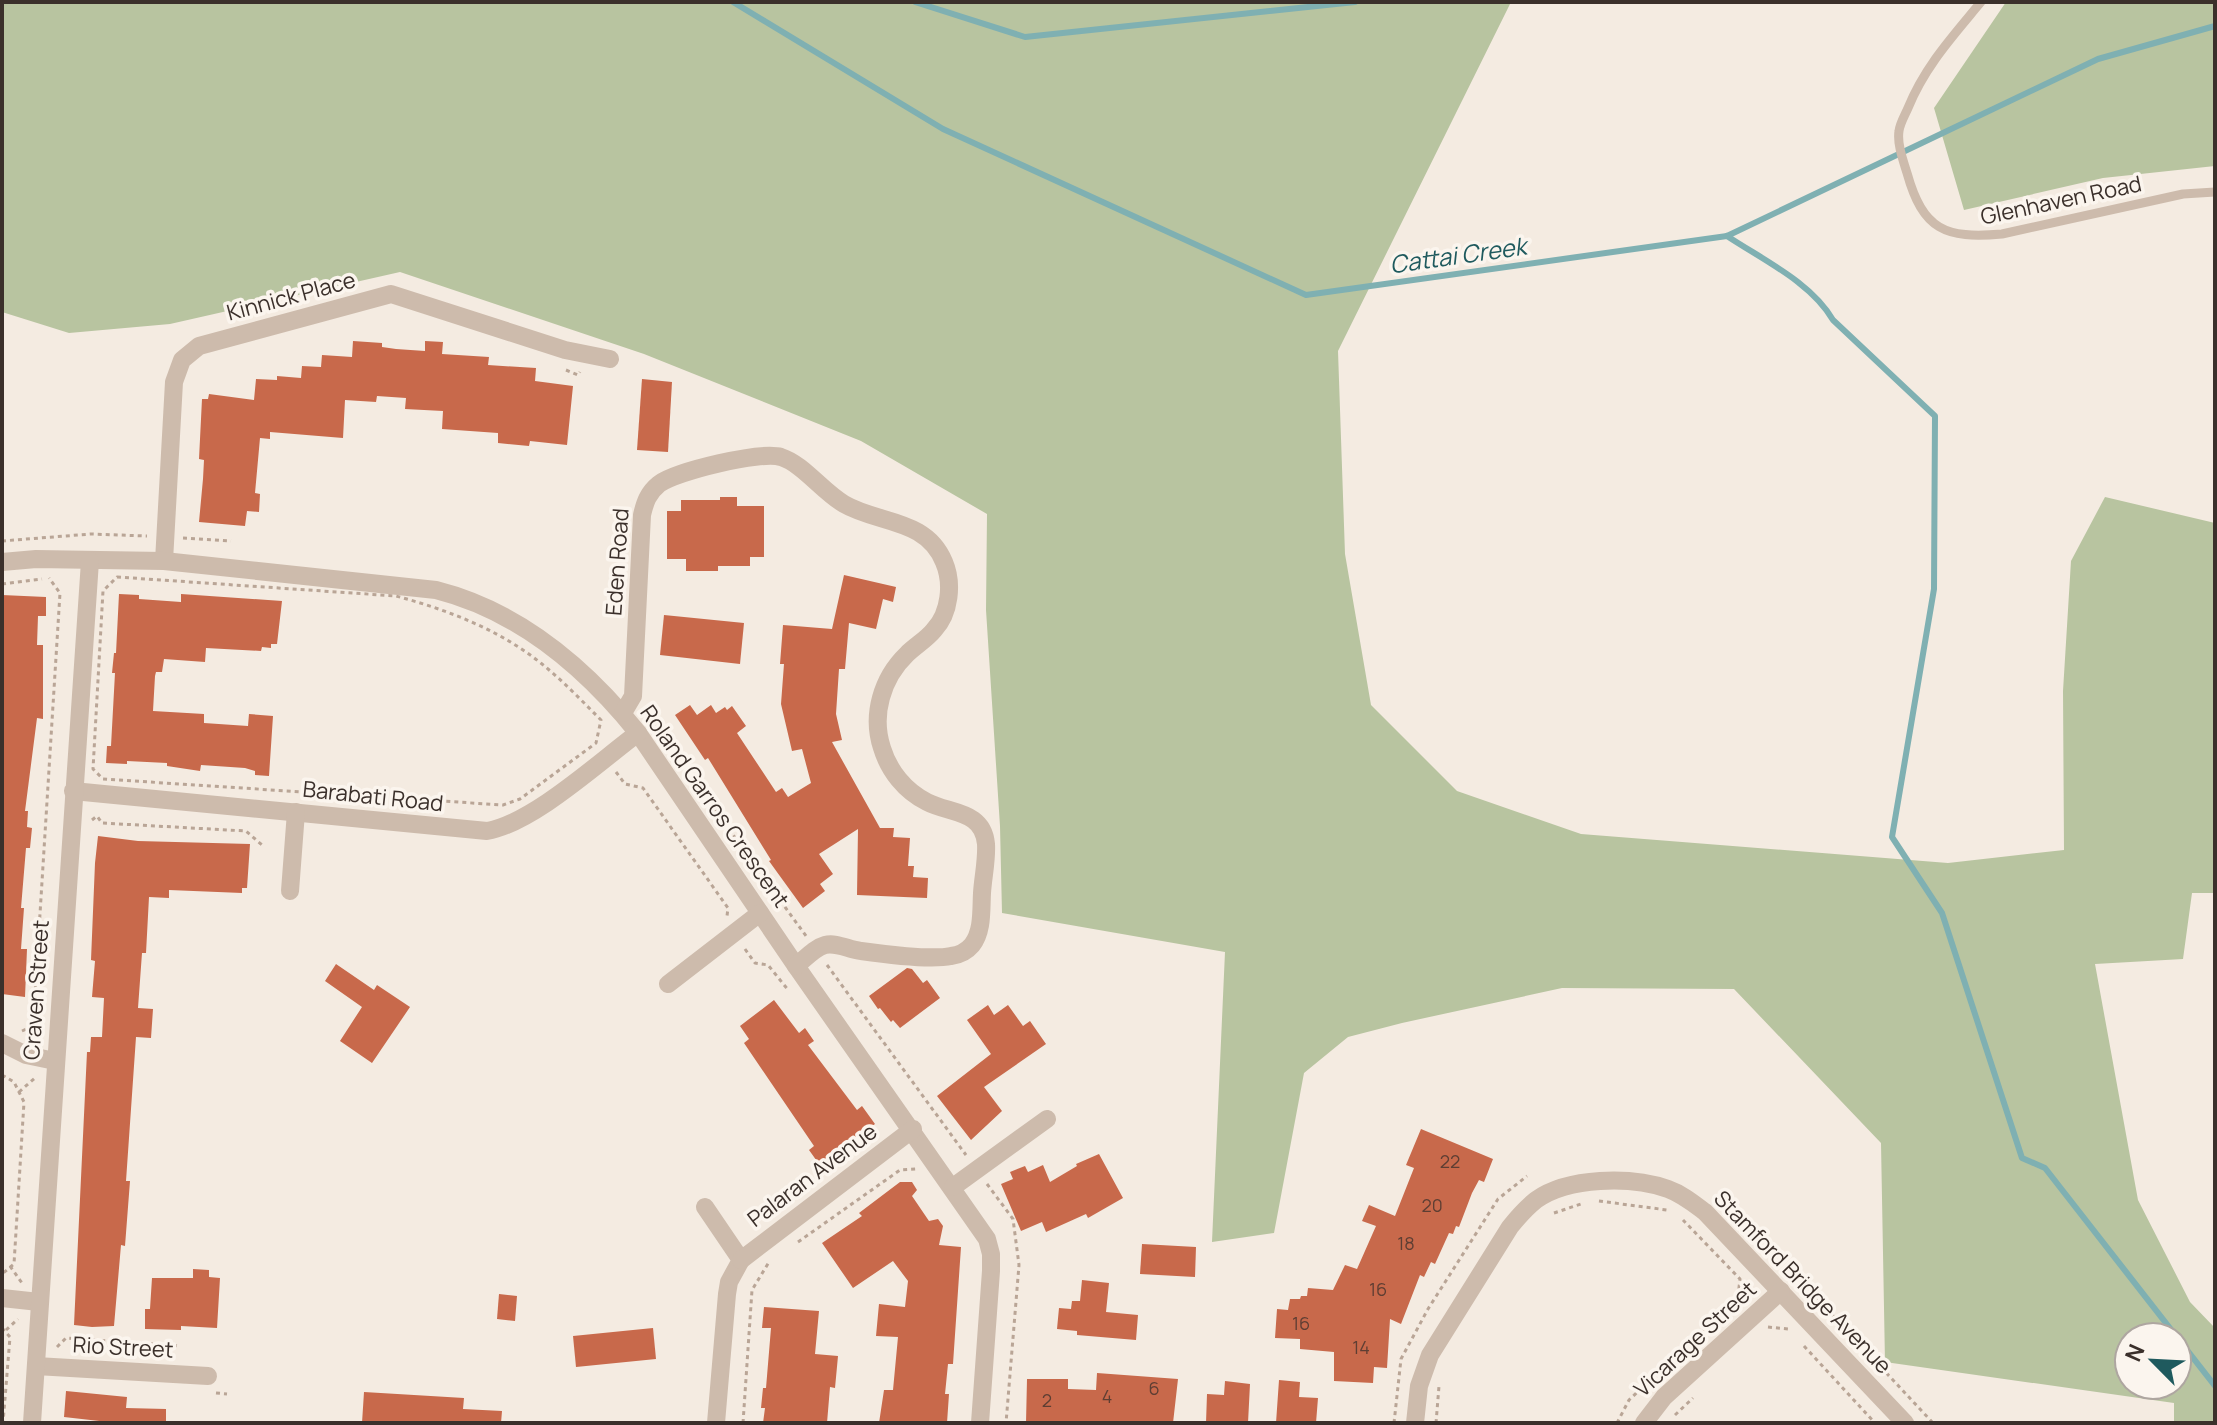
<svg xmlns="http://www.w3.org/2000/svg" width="2217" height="1425" viewBox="0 0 2217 1425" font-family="Manrope,sans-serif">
  <rect width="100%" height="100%" fill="#f4ebe1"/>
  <!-- green -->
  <g fill="#b8c4a0" fill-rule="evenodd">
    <path d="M2,2H1511L1338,351L1345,554L1371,705L1457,791L1581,834L1948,863L2064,850L2063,691L2071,561L2105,497L2215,523V893H2192L2183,959L2095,964L2138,1200L2190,1302L2215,1328V1423H2174V1403L1885,1362L1881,1143L1734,989L1562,988L1402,1023L1348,1037L1304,1073L1274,1233L1212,1242L1225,952L1002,913L1000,826L986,610L987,514L861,441L644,354L400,272L170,324L69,333L2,312ZM2129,1337H2177V1385H2129Z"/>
    <path d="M2006,2H2215V166L2103,178L1964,210L1934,108Z"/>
  </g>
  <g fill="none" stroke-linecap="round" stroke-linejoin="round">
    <!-- stream -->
    <g stroke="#7fb0b2" stroke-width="6">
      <path d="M733,2L943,129L1306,295L1727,236L2098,59L2215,26"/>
      <path d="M915,2L1025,37L1355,2"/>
      <path d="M1727,236C1763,260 1811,282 1833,320L1935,416L1934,589L1892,837L1942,913L2022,1158L2045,1168L2215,1386"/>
    </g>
  </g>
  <!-- building -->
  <g fill="#c8694b">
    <path d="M353,341L382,343V347L396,349L425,351V341L443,342L442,354L489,357L488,365L536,368L535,381L573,386L567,445L530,441L529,446L498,443V433L442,429L443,411L405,409L406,398L377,396L376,402L345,400L343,438L270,432V439L260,438L255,493L260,494L259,512L247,511L245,526L199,522L203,479L204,460L199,459L202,399H208L209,394L254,400L256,379L277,380V376L301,378L302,366L321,367L322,355L352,357Z"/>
    <path d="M642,379L672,382L668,452L637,450Z"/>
    <path d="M720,497H737V506H764V557H750V566H718V571H686V559H667V511H681V500H720Z"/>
    <path d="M844,575L896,587L893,602L883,599L876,629L849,623L845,669H839L836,714L842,740L832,742L880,828H894L893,837L910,838L908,866H914L913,877L928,878L927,898L857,895L858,829L819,854L833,874L820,884L825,891L803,908L769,861L771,860L708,758L705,760L675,715L690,705L697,715L711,705L716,713L725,707L727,710L732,706L746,726L737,733L776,792L782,788L788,797L811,783L802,749L792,751L781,704L784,664H780L783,625L832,629Z"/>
    <path d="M119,594L139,595V599L181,602V594L282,601L277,644H271V648L262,647L261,651L206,648L205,662L164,659L162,672H156L155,676L153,711L204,714V723L248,726L249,714L273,716L269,776L255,775V771L245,768L201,765L200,771L167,766V763L127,761V764L106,763L107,746H111L115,673H112L114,653H116Z"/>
    <path d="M2,595L46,597V616H38L37,645H43V719L37,718L25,811H28L27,827L32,828L30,848H26L21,908H24L21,949H27L25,997L2,994Z"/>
    <path d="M664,615L744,623L740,664L660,655Z"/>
    <path d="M98,836L138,841L250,844L247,888H242V893L169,890V898L149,897L146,953H142L138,1008L153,1009L151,1038L136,1037L126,1181H130L125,1246L121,1245L114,1326L92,1327L74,1325L87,1052H90L91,1037H102L104,998L92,997L95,961L91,960L95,863Z"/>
    <path d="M336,964L374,990L377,985L410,1007L372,1063L340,1041L362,1007L325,981Z"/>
    <path d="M907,968L912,969L923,983L927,980L940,998L900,1028L893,1020L891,1022L880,1008L878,1009L869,996Z"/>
    <path d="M774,1000L799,1033L805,1028L814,1041L808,1045L857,1110L862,1106L875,1124L819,1164L809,1150L814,1146L744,1043L749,1039L740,1026Z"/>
    <path d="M988,1005L994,1015L1008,1005L1023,1026L1030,1021L1046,1044L984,1087L1002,1111L971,1140L937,1096L991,1054L967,1020Z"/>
    <path d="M1421,1129L1493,1159L1484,1182L1479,1180L1472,1193L1459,1227L1456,1226L1453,1234L1449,1233L1435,1264L1431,1262L1424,1277L1420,1275L1401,1324L1390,1319L1387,1368L1374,1367L1373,1383L1334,1381V1352L1300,1349V1339L1275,1338L1277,1309L1288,1310L1290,1299H1300L1301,1296H1307L1308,1288L1333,1290L1345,1265L1357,1269L1376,1226L1362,1221L1369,1205L1395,1216L1414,1168L1406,1165Z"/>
    <path d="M1099,1154L1123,1198L1088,1218L1086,1214L1046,1232L1042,1222L1021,1231L1001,1184L1013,1179L1010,1172L1025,1166L1028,1172L1043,1165L1050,1182L1077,1166L1076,1164Z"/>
    <path d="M900,1182H912L917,1190L912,1196L929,1221L938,1219L943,1226L939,1245L961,1247L953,1364H948L945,1394H949L947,1423H879L884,1390H893L898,1337L876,1336L879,1304L905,1307L908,1281L893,1261L853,1288L822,1243L862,1216L859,1213Z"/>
    <path d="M1142,1244L1196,1247L1195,1277L1140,1274Z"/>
    <path d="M193,1269L209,1270V1277L220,1278L217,1328L181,1326V1330L145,1329V1309H150L152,1278H193Z"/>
    <path d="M1082,1280L1109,1283L1106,1312L1138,1315L1136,1340L1077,1335V1331L1057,1329L1059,1308L1071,1309L1072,1301H1080Z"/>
    <path d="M499,1294L517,1296L515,1321L497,1319Z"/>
    <path d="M764,1307L819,1311L815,1354L838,1356L835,1388L830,1387L827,1423H763L765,1408H761L763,1388H766L771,1328H762Z"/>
    <path d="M653,1328L656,1359L576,1367L573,1336Z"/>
    <path d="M1097,1373L1178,1379L1173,1423H1026L1027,1379H1068V1389L1096,1390Z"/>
    <path d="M1279,1380L1300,1382L1299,1397L1318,1398L1316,1423H1276Z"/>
    <path d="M1225,1381L1250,1384L1248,1423H1206L1207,1394L1224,1395Z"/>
    <path d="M66,1391L127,1397L126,1408L166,1409V1423H117L64,1417Z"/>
    <path d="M364,1392L464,1398L463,1409L502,1411L501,1423H362Z"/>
  </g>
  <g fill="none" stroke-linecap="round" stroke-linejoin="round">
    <!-- path -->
    <g stroke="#b9a596" stroke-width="3" stroke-dasharray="4 4" stroke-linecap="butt">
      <path d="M566,370L578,375L580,372"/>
      <path d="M183,538L231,541"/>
      <path d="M2,541L91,534L147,536"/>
      <path d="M117,577L396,596C448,610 500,630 542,664C563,681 582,701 601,720L596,743L520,799L503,805L103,779L93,769L103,591Z"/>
      <path d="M2,584L42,579"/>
      <path d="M616,772L625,784L643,788L728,908L727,916"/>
      <path d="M710,803L806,936"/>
      <path d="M92,820L97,816L102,823L246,831L262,845"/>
      <path d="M745,949L755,963L768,965L789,991"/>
      <path d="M827,965L966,1155"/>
      <path d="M22,1031L33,1026L60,593L49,578"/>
      <path d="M2,1075L14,1082L24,1102L14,1264L2,1274"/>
      <path d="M19,1092L36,1077"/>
      <path d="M987,1184L1013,1219L1019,1265L1006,1423"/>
      <path d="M1599,1201L1667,1210"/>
      <path d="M1554,1213L1584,1203"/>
      <path d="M763,1216L798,1191"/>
      <path d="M798,1242L900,1170L916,1169"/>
      <path d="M10,1266L22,1283"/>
      <path d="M1810,1291L1933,1423"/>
      <path d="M1768,1327L1788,1329"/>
      <path d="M2,1328L10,1337L3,1423"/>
      <path d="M6,1330L18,1319"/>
      <path d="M1804,1346L1875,1423"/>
      <path d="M57,1347L66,1338L180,1346"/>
      <path d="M216,1393L227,1394"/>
      <path d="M1675,1415L1693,1398"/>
      <path d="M743,1423L752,1290L769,1262"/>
      <path d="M1394,1423L1401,1359L1428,1309L1498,1199L1527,1176"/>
      <path d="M1436,1423L1439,1386"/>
      <path d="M1617,1423L1629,1400L1738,1296L1740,1279L1683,1220"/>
    </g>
    <!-- lane -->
    <path stroke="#cdbbac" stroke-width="9" d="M1981,2C1953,36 1925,66 1908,108C1905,115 1900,123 1899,131C1897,144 1903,160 1907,173C1923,230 1945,239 2002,234L2183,194L2215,192"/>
    <!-- street -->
    <g stroke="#cdbbac" stroke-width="18">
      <path d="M164,561L174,382L182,360L199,346L391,294L565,350L610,359"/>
      <path d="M2,562L36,559L164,561L436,590C519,611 585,667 638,733L796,966L987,1239L991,1254V1271L980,1423"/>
      <path d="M623,713L633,696L642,515C645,502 648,493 659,484C677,471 760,451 781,457C803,464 822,491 844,504C878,524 926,518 944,562C953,583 950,613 934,630C927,639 915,646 907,654C882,678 871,715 882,748C889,771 905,791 927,802C950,814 983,810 986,844C987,860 983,877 982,893C981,910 983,931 972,945C967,951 959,955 951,956C931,960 882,954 861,951C849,950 837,942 825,945C814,948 805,959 796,966"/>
      <path d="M73,791L487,831C533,823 599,762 638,733"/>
      <path d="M290,891L296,812"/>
      <path d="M668,984L760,913"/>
      <path d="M2,1043L26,1055L55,1061"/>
      <path d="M953,1187L1047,1119"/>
      <path d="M705,1207L741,1260L729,1282L727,1294L716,1423"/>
      <path d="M741,1260L913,1129"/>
      <path d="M2,1298L39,1302"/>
      <path d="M36,1366L208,1376"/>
      <path d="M32,1423L90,561"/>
      <path d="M1415,1423L1419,1386L1430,1355L1510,1227C1518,1217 1526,1208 1536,1200C1568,1177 1631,1176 1668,1189C1682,1194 1693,1203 1705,1212L1905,1423"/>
      <path d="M1644,1423L1664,1397L1781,1291"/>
    </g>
  </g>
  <g text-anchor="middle" stroke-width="7" stroke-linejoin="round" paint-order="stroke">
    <!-- number labels -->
    <g font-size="18" fill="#5e3e33">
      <text x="1450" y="1168">22</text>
      <text x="1432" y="1212">20</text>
      <text x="1406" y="1250">18</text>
      <text x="1378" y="1296">16</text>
      <text x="1301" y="1330">16</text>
      <text x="1361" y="1354">14</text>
      <text x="1154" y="1395">6</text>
      <text x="1107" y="1403">4</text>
      <text x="1047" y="1407">2</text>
    </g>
    <!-- street labels -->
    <g font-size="22" fill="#3b302b" stroke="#fbf5ee">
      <text transform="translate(2061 200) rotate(-12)" y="8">Glenhaven Road</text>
      <text transform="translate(291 296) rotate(-15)" y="8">Kinnick Place</text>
      <text transform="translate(617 562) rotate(-86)" y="8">Eden Road</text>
      <text transform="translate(373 796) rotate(6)" y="8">Barabati Road</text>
      <text transform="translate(715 806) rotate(55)" y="8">Roland Garros Crescent</text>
      <text transform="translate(36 990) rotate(-86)" y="8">Craven Street</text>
      <text transform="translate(812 1175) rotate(-37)" y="8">Palaran Avenue</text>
      <text transform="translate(1803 1282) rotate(46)" y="8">Stamford Bridge Avenue</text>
      <text transform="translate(1695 1339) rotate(-43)" y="8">Vicarage Street</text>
      <text transform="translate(123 1347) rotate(3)" y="8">Rio Street</text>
    </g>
    <!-- water labels -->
    <g font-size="24" font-style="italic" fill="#1f5a5e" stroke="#fbf5ee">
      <text transform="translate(1458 256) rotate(-8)" y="8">Cattai Creek</text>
    </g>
  </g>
  <!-- border -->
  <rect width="2217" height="1425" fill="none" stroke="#3b302b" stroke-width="8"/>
  <!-- north arrow -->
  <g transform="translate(2153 1361) rotate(294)"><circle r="38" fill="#fbf5ee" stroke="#aea6a0" stroke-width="2"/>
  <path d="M0-6L14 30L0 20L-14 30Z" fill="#1f5a5e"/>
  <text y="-12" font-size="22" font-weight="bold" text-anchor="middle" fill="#3b302b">N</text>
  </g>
</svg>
